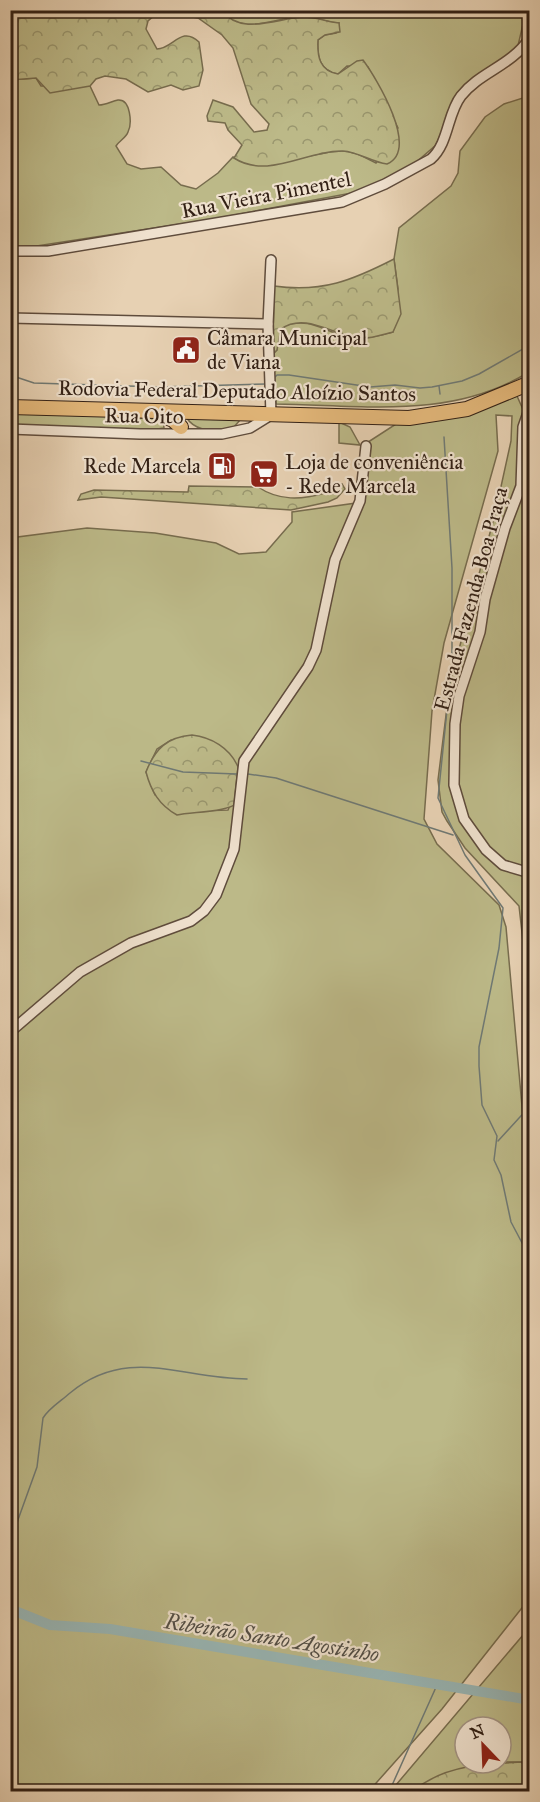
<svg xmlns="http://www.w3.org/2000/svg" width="540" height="1802" viewBox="0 0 540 1802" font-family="'IM FELL Great Primer',serif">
  <defs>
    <pattern id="forest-crowns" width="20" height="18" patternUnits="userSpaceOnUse" patternTransform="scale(1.5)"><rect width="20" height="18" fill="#bcb988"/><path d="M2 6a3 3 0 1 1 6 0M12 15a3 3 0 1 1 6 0" fill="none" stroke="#99966e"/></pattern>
  </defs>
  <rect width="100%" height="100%" fill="#e7d1b3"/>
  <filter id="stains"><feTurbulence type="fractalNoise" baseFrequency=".00333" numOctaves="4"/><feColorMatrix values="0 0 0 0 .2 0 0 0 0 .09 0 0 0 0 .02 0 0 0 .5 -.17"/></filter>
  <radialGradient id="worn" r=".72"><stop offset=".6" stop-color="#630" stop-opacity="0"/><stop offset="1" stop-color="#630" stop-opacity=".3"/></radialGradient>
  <!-- green -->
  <g fill="#bcb988" stroke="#776c4e" stroke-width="1.5" fill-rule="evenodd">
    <path d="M221,11H526L517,50L456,97L436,145L407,170L357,192L213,219L17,249L10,227V80L36,78L41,86H90L99,105C106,105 112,101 118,100C131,99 132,124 128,132C126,138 119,141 116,146L127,164L141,169L161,167L181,185L196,189L218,173L233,157C262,176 310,151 342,151C355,151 365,158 376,163L398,128L368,67L347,66L338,74C320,71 317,57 318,40L325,35L336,33L339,23C326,22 315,17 301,17C274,17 242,37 221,11Z"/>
    <path d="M529,96V372C451,420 364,405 276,404L273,354L277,350L278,335L286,325C312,318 322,331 346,336C363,340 377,336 393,332L398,289L394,259L399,228L451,186L458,173L460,151L485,117L504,104Z"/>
    <path d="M517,396L529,423V995L519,906L465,848L447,821L442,812L438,780L450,683L495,514L511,441L512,416L496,415L498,451L444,643L432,711L424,819L437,844L499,905L506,927L530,1196L529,1599L442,1709L369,1791H11L10,538L87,528L155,533L216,543L239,554L266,552L292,522V512L356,503L362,446L396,424L488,407ZM171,740L237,776L235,794L228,810L198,811L155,795L146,772L157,749Z"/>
    <path d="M11,411L163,419L164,428L129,433L11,427Z"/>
    <path d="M186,417L241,419L232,429C214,429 197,434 186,417Z"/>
    <path d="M339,422L350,427L360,445L339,443Z"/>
    <path d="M529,1628V1762H501V1727H465V1763H495L461,1769L413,1791L390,1792Z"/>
  </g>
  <!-- forest -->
  <g fill="url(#forest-crowns)" stroke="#776c4e" stroke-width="1.5">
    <path d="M11,10H221C241,36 275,19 302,17C315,16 325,22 339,23L340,32L325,35L318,40C317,57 320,71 338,74L357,61L363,60C377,79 420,150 387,164C371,162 359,152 343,151C307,150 268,180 234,158L242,145L228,130L225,123L208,121L207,116L213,100L233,107L254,132L267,130L269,124L251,104L233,48L222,35L198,18L176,14L155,15L148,21L146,29L157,49C173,49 181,25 199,42L203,70L199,86L183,90L171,85L148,92L126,79L105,76L96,79L90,86L50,93L36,78L11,80Z"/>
    <path d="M394,259L401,314L393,332C383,334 372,339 361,338C335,337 306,311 281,329L277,350L273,354L274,286C322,293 353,280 394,259Z"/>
    <path d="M342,484L345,489L337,498L328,502L291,510L101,497L78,500L81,494L94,490L188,492L189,486L258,487C279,501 301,500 325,493L329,488Z"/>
    <path d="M192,735C211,737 230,748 238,767L234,805C225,812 190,812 177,815C159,805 151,791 146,772C155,749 167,737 192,735Z"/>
    <path d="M529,1762V1791H413C445,1764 490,1763 529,1762Z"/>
  </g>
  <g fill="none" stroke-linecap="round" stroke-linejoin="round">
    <!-- stream -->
    <g stroke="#6f7974" stroke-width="1.5">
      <path d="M10,375L34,383L159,387L267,384"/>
      <path d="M273,379L277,375H289L370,387L395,385L420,388L432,387L462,381L479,374L530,345"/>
      <path d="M439,386L440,394"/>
      <path d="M444,437L452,568V661L438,798L465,855L503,908L499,948L479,1047V1066L482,1105L497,1136L494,1160L501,1175L511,1222L530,1258"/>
      <path d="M141,761L183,772L237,774"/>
      <path d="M248,774L276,778L453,835"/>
      <path d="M498,1141L530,1106"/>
      <path d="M10,1542L37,1467L43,1418C49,1408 61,1401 70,1393C128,1345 181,1379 247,1379"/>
      <path d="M389,1792L437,1685"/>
    </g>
    <!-- river -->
    <path stroke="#98b5b4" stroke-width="10" d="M10,1609L50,1625L110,1629L530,1700"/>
    <!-- minor casing -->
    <g stroke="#5f4c3c" stroke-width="12">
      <g id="minor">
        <path d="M10,251H48L342,202L385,184L431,159C449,143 447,114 461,96C481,71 510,67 530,38"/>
        <path d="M10,318L268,324"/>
        <path d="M530,407L523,427L521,486L505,528L485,599L480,632L459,696L455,724L454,785L464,819L486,850L503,865L530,873"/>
        <path d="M10,429L140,434H222L250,428L271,415L268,324L271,260"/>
        <path d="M10,1032L80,972L131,943L191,921L204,911L216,895L234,849L244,761L308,667L316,650L335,560L360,501L366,446"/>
      </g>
    </g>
    <!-- highway casing -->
    <g stroke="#322015" stroke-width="16">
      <g id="highway">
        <path d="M10,407L409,418L467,409L530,383"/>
        <path d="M160,414L173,420L181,427"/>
      </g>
    </g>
    <!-- minor -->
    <use href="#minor" stroke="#efe1ce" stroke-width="9"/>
    <!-- highway -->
    <use href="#highway" stroke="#e4b87a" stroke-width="14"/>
  </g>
  <!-- icons -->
  <defs>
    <g id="civic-square" transform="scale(1.5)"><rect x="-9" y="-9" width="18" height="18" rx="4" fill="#8f2418" stroke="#efe1ce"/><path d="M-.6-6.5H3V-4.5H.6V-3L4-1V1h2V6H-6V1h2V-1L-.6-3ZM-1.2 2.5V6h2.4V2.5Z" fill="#fff"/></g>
    <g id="fuel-square" transform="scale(1.5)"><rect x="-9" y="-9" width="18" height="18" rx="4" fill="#8f2418" stroke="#efe1ce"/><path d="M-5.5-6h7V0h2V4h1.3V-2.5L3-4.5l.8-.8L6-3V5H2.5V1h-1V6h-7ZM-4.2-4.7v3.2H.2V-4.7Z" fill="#fff"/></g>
    <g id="supermarket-square" transform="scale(1.5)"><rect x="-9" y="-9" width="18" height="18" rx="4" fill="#8f2418" stroke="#efe1ce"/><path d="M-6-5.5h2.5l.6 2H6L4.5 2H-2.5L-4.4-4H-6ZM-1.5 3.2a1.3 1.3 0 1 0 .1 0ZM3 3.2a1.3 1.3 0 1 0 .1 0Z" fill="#fff"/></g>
  </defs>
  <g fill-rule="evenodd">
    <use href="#civic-square" x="186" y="350"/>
    <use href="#fuel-square" x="222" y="466"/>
    <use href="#supermarket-square" x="264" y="474"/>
  </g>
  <g text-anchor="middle" stroke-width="4.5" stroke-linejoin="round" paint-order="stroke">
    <!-- street labels -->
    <g font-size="21" fill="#322015" stroke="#efe1ce">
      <text transform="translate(266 195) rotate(-11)" y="7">Rua Vieira Pimentel</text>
      <text transform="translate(237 391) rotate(1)" y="7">Rodovia Federal Deputado Aloízio Santos</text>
      <text transform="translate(144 416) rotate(1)" y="7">Rua Oito</text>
      <text transform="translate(471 599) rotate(-75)" y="7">Estrada Fazenda Boa Praça</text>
    </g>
    <!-- poi labels -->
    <g font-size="21" fill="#322015" stroke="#efe1ce" text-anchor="start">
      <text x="207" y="345">Câmara Municipal<tspan x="207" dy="24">de Viana</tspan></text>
      <text x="285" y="469">Loja de conveniência<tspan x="285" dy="24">- Rede Marcela</tspan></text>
      <text x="201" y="473" text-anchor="end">Rede Marcela</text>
    </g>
    <!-- water labels -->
    <g font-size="22" font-style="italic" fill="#514d45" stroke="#efe1ce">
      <text transform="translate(272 1637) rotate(9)" y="8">Ribeirão Santo Agostinho</text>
    </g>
  </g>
  <!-- margin -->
  <rect width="540" height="1802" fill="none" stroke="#e7d1b3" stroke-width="36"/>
  <rect x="12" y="12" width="516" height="1778" fill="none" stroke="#322015" stroke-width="3"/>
  <rect x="18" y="18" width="504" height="1766" fill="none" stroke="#322015" stroke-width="1.5"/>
  <!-- north arrow -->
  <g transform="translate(483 1745) rotate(337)"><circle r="28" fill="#efe1ce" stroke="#a39484" stroke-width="1.5"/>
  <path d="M0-4.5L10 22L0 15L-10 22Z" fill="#8f2418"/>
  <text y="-9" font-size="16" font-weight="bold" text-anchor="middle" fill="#322015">N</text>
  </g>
  <rect width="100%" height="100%" filter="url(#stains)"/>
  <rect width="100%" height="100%" fill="url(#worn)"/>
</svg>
